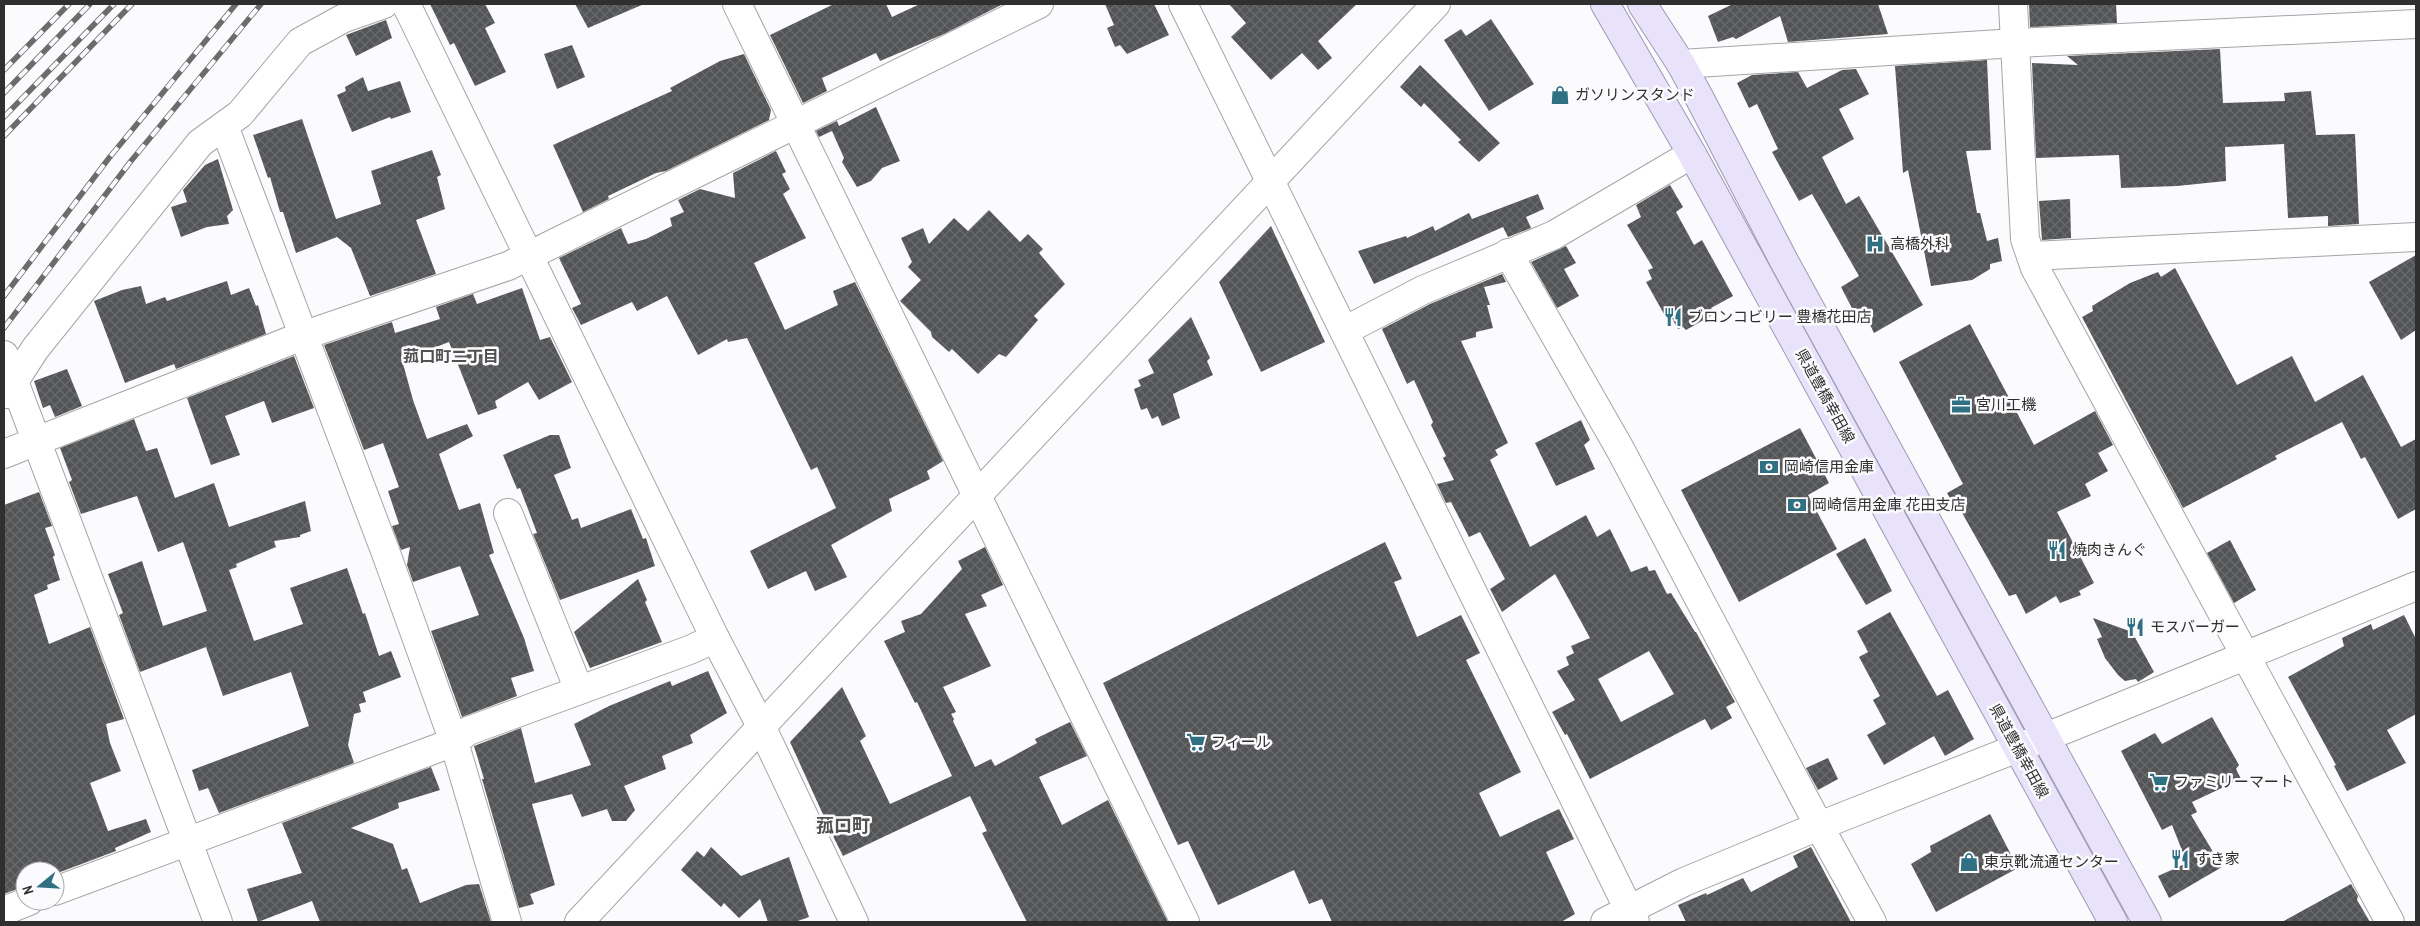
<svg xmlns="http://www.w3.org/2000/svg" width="2420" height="926" viewBox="0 0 2420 926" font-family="'Archivo Narrow','Noto Sans JP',sans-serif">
  <defs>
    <pattern id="building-cross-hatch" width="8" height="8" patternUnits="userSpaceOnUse" patternTransform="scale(1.25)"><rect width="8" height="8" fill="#535455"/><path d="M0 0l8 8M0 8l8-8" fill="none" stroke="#696a6b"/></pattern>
  </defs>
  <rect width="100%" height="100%" fill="#fbfbfd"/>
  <g fill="url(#building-cross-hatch)" fill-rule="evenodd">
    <polygon points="430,4 485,4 495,23 485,28 506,72 475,86 454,43 450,45"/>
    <polygon points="575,4 644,4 588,28"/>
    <polygon points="834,4 886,4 892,17 920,4 1003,4 944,34 880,61 876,53 822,78 827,91 803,103 770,35"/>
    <polygon points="1105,4 1154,4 1169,35 1127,54 1120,45 1115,47 1107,28 1114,25"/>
    <polygon points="1229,4 1357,4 1318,41 1332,58 1318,70 1302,53 1271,80 1231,37 1246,23"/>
    <polygon points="1733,4 1878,4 1888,34 1788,42 1780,16 1736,39 1733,37 1718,42 1708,16"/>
    <polygon points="2029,4 2116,4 2117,23 2030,27"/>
    <polygon points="1491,19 1534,84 1489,111 1444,40 1461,29 1466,36"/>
    <polygon points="386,20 392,38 356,56 346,35"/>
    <polygon points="572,45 585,77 557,89 544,54"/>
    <polygon points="2220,49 2223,103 2285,101 2284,93 2311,91 2316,135 2355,134 2359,224 2328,226 2328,216 2288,218 2284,144 2225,147 2226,181 2177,186 2121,188 2119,155 2036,158 2032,63 2078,65 2067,56"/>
    <polygon points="744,54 771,110 769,120 666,171 656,173 608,196 609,199 583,212 553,145 672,91 670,88 720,61"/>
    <polygon points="1987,60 1991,150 1966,151 1977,213 1980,213 1987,241 1998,238 2002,261 1990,264 1990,269 1972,280 1931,286 1908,170 1903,173 1895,66"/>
    <polygon points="1420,65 1500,143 1479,162 1458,142 1461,140 1424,103 1421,107 1400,87"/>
    <polygon points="1856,69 1869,94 1839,109 1854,139 1822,157 1846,204 1859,196 1923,305 1874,333 1862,308 1854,312 1841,287 1859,276 1812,194 1799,201 1772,152 1778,149 1757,104 1749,108 1737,83 1752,75 1798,72 1807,88 1842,70"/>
    <polygon points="363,77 368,91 400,81 411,112 391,119 390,117 352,132 337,95 346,91 345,87"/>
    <polygon points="876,107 900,161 882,168 871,181 857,187 842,162 844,158 832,131 819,137 816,131 837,121 839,126"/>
    <polygon points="302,119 336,219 381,204 371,171 432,150 441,175 437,177 445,209 416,220 436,274 370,296 351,248 337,237 296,253 283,212 280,212 270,177 268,178 253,135"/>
    <polygon points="776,151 786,172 782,174 790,189 783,194 806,238 754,263 785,330 838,305 833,291 855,282 943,461 927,471 930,479 889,499 892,511 831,545 847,577 815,591 806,571 768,589 750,551 836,508 817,467 811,470 747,338 728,342 727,339 698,355 667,296 637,311 632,302 581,325 572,308 581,304 559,258 621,228 628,244 646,239 672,226 670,218 684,212 678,200 700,189 735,198 733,173"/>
    <polygon points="218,159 233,210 227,216 229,224 207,227 181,237 171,207 187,202 183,190 205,165"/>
    <polygon points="1670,185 1683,207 1676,212 1694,245 1702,240 1733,296 1711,308 1714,314 1686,330 1683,327 1678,329 1668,312 1664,314 1646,282 1652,279 1648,270 1653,268 1627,225 1641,217 1636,205"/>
    <polygon points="1538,194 1544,209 1526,217 1531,228 1508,237 1503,227 1374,284 1358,251 1406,236 1407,238 1433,226 1435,231 1469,213 1472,219"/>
    <polygon points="2070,199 2071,238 2042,240 2039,201"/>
    <polygon points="989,210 1020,242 1028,234 1043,249 1039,253 1065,284 1034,316 1038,320 1006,357 999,354 978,374 952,349 949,352 932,337 931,332 900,301 921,280 908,267 912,262 901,238 923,228 929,244 954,218 968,231"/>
    <polygon points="1271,226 1325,342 1261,372 1219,282"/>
    <polygon points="1566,246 1576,263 1564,269 1579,296 1557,308 1531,262"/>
    <polygon points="2416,255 2416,330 2401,340 2369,282"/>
    <polygon points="2175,268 2237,385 2292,356 2315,402 2363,375 2401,447 2416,439 2416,509 2398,519 2365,457 2361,459 2342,422 2275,456 2277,459 2183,508 2082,317 2093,311 2092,306 2130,283 2158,272 2161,277"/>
    <path d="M1502,274L1506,282L1484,287L1490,305H1487L1493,328L1476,332V337L1461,341L1508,443L1495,450L1498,455L1490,460L1530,547L1586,515L1597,537L1610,529L1631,572L1647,566L1649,571L1655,570L1667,594L1671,593L1695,632H1696L1735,702L1726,707L1732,718L1711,730L1705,719L1590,779L1567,734L1565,735L1552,712L1575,700L1557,671L1569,665L1566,657L1574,653L1571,646L1590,638L1555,574L1502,612L1490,589L1505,579L1480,532L1469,537L1451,502L1446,503L1437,484L1454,480L1443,458L1446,456L1431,425L1433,422L1414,380L1407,384L1382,329L1430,304ZM1649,651L1674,694L1621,722L1598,679Z"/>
    <polygon points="227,281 231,295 249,288 256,306 258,305 266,334 176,369 174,364 125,383 94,301 122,290 141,286 146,304 165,297 167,301"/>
    <polygon points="522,288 540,340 550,337 572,382 539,400 528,382 495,401 497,408 478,415 449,342 402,360 413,400 427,439 467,424 473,436 439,454 459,510 480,503 494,553 489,555 524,638 534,671 511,678 517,696 462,717 431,631 479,615 460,566 413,582 407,565 410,547 401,550 392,526 399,524 388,491 399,487 383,443 364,450 324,345 392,322 395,333 440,319 436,307 473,294 477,304"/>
    <polygon points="1191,317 1210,358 1207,361 1213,375 1173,394 1180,418 1162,426 1158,416 1152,419 1147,408 1141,410 1134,389 1141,386 1138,380 1154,373 1148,360"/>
    <polygon points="1970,324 2034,445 2095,411 2113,445 2098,453 2108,471 2085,484 2091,496 2057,512 2094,583 2079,591 2081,595 2060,603 2056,596 2026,614 2016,594 2009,596 1961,511 1958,512 1947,493 1963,484 1899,362"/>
    <polygon points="294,356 314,408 272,423 264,401 225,416 240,455 211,465 187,398"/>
    <polygon points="67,369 82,406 55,417 50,405 43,408 34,381"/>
    <polygon points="134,419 146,451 157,448 175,498 214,483 229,527 305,501 311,531 300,535 300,537 274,541 276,547 236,564 237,567 229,570 254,641 303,624 290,588 347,568 363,614 365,613 379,656 391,651 401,677 363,692 366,702 359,704 361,712 354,714 348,745 354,763 219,813 208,788 199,791 192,770 309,726 291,672 223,696 206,647 140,672 119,615 123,613 108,574 142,561 163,626 207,611 183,542 158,552 137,496 81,514 69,482 72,480 60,448"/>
    <polygon points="1581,420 1590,440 1584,445 1595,469 1556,486 1535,443"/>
    <polygon points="1800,428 1829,483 1808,495 1837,549 1739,602 1681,490"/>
    <polygon points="550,435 559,435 571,468 554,475 572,520 578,518 581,528 631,509 643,539 646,538 655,566 560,600 533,534 537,533 520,488 517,489 503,455"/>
    <polygon points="39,492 52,526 45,528 55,555 53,557 60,580 47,585 48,589 34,595 49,644 90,627 124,719 106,724 110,743 121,771 90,783 108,831 146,819 151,832 115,848 116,851 55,874 55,871 25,871 25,886 4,894 4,505"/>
    <polygon points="1865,538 1892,591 1866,605 1836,554"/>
    <polygon points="2230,540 2256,590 2234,603 2207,553"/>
    <polygon points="1385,542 1402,579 1394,582 1417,637 1461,615 1480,653 1466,660 1521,772 1479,793 1500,837 1559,809 1574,839 1546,852 1575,914 1561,922 1332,922 1322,899 1309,904 1294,870 1218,905 1188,841 1178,845 1103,683"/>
    <polygon points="985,547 1003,585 981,595 987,606 965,614 991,666 943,687 956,712 951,714 954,719 953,721 975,767 991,759 995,766 1037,743 1035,739 1070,722 1087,756 1039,777 1062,825 1108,800 1168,922 1027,922 982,833 987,831 970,796 843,856 831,832 790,742 842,687 866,736 860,741 890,804 952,776 917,702 915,703 884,641 905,632 901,621 921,614 962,569 958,561"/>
    <polygon points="638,579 647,600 645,602 662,642 590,668 574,632"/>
    <polygon points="1890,612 1937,696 1948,690 1974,739 1945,756 1934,736 1884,765 1867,735 1886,724 1873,700 1880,696 1859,657 1868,652 1857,631"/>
    <polygon points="2404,615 2416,639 2416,714 2387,730 2406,763 2347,791 2334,766 2336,765 2288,677 2344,646 2342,638 2371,624 2373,630"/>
    <polygon points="2093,618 2132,632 2154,672 2138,682 2136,679 2125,681 2118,675 2105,658 2097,639 2102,637"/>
    <polygon points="708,671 727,713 690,735 693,743 662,756 666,769 624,786 635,810 626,821 612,821 607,809 582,817 572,794 532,804 555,885 530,894 534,904 519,908 482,779 484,779 474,746 521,728 535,783 591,765 574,724 609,706 670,681 672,686"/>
    <polygon points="2212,717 2239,765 2236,769 2241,779 2192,802 2197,812 2191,815 2222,867 2169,898 2158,876 2187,863 2172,825 2162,830 2121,751 2155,733 2162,744"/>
    <polygon points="1828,758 1838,779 1818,790 1806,768"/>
    <polygon points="431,767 440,790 398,803 399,808 351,828 393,844 402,870 407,868 420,903 466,885 479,884 491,922 320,922 312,901 258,922 247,889 302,873 282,823"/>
    <polygon points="1990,814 2018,868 1936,912 1911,864 1931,852 1930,846"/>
    <polygon points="711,847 741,876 789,857 809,917 795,922 768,922 760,899 739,918 724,903 721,907 681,870 697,851 704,857"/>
    <polygon points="1811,847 1851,922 1686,922 1678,905 1706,893 1707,895 1743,878 1751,892 1798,867 1793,856"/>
    <polygon points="2351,884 2358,896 2357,900 2370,922 2282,922"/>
  </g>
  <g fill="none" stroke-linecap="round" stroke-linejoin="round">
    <g stroke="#a5a5a7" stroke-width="30">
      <g id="minor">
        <polyline points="406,4 715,638 761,726 854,922"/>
        <polyline points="737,4 1185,922"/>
        <polyline points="1183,4 1635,922"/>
        <polyline points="2013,4 2025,239 2035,268 2390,922"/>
        <polyline points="1681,64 2016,43 2416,24"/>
        <polyline points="224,126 387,556 454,742 507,922"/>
        <polyline points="1508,253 1620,449 1819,826 1872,922"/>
        <polyline points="2031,256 2416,237"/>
        <polyline points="1344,331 1423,290 1554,235 1692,154"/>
        <polyline points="4,355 218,922"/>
        <polyline points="6,394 35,349 200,143 240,114 300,42 344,18 384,4"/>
        <polyline points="4,454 302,336 508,266 1039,4"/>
        <polyline points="508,513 579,690"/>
        <polyline points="55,891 454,742 468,731 692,649 715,638"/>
        <polyline points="4,911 29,901"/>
        <polyline points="579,922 1436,4"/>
        <polyline points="1605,922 1684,882 1819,826 2071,727 2416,586"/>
      </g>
    </g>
    <g stroke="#9e98b3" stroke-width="30">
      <g id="major">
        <polyline points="1605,4 1692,154 2113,922"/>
        <polyline points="1642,4 1681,64 1700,99 1784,261 2147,922"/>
      </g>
    </g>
    <use href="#minor" stroke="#fff" stroke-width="28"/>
    <use href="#major" stroke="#e8e3fb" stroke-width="28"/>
    <g stroke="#6c6c6d" stroke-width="5.5">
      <g id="rail">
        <polyline points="4,70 69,4"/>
        <polyline points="4,93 90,4"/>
        <polyline points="4,117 114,4"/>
        <polyline points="4,136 132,4"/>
        <polyline points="4,296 109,158 236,4"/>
        <polyline points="4,328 131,161 261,4"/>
      </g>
    </g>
    <use href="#rail" stroke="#fbfbfd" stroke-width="4" stroke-dasharray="11" stroke-linecap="butt"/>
  </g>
  <defs>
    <g id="shop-bare" transform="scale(1.5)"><path d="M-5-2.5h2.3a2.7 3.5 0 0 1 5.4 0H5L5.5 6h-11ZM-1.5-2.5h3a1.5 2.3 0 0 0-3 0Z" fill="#2f7083" stroke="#fbfbfd" stroke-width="2.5" paint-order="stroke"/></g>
    <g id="hospital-bare" transform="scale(1.5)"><path d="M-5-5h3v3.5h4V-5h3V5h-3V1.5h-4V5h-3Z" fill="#2f7083" stroke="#fbfbfd" stroke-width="2.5" paint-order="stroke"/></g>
    <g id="restaurant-bare" transform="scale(1.5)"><path d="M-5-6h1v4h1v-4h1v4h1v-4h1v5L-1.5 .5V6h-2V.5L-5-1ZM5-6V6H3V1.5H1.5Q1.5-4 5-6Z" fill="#2f7083" stroke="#fbfbfd" stroke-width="2.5" paint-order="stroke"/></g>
    <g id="office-bare" transform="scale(1.5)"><path d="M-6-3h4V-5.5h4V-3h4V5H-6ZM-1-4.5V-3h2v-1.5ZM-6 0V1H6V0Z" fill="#2f7083" stroke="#fbfbfd" stroke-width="2.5" paint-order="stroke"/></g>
    <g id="bank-bare" transform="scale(1.5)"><path d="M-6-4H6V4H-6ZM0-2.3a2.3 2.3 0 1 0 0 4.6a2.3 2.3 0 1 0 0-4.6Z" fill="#2f7083" stroke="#fbfbfd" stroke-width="2.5" paint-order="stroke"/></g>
    <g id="supermarket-bare" transform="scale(1.5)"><path d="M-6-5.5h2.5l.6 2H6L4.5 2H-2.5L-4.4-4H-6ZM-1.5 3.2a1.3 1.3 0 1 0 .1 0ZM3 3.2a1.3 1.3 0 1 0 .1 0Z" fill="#2f7083" stroke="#fbfbfd" stroke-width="2.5" paint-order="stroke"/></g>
  </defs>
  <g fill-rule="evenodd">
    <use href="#shop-bare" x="1560" y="95"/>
    <use href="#hospital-bare" x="1875" y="244"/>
    <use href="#restaurant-bare" x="1673" y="317"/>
    <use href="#office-bare" x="1961" y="405"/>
    <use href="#bank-bare" x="1769" y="467"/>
    <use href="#bank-bare" x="1797" y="505"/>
    <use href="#restaurant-bare" x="2057" y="550"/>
    <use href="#restaurant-bare" x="2135" y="627"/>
    <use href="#supermarket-bare" x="1196" y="742"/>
    <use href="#supermarket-bare" x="2159" y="782"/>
    <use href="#restaurant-bare" x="2180" y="859"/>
    <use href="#shop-bare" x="1969" y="862"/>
  </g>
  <g text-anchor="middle" stroke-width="5" stroke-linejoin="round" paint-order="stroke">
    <g font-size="15" fill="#2f2f30" stroke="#fbfbfd" text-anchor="start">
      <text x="1575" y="100">ガソリンスタンド</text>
      <text x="1890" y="249">高橋外科</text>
      <text x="1688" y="322">ブロンコビリー 豊橋花田店</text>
      <text x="1976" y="410">宮川工機</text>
      <text x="1784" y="472">岡崎信用金庫</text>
      <text x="1812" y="510">岡崎信用金庫 花田支店</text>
      <text x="2072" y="555">焼肉きんぐ</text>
      <text x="2150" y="632">モスバーガー</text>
      <text x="1211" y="747">フィール</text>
      <text x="2174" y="787">ファミリーマート</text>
      <text x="2195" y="864">すき家</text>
      <text x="1984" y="867">東京靴流通センター</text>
    </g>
    <g font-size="15" fill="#2f2f30" stroke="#fbfbfd">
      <text transform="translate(1825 396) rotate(61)" y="5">県道豊橋幸田線</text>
      <text transform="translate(2019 751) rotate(61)" y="5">県道豊橋幸田線</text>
    </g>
    <g font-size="16" font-weight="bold" fill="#515152" stroke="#fbfbfd">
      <text x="451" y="362">菰口町二丁目</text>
    </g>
    <g font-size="18" font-weight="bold" fill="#515152" stroke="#fbfbfd">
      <text x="843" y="832">菰口町</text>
    </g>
  </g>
  <rect width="2420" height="926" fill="none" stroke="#2f2f30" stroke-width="10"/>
  <g transform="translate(40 886) rotate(252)"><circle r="24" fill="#fbfbfd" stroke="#a9a9ab"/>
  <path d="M0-4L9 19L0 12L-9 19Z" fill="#2f7083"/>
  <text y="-8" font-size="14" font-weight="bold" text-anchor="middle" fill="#2f2f30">N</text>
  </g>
</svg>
